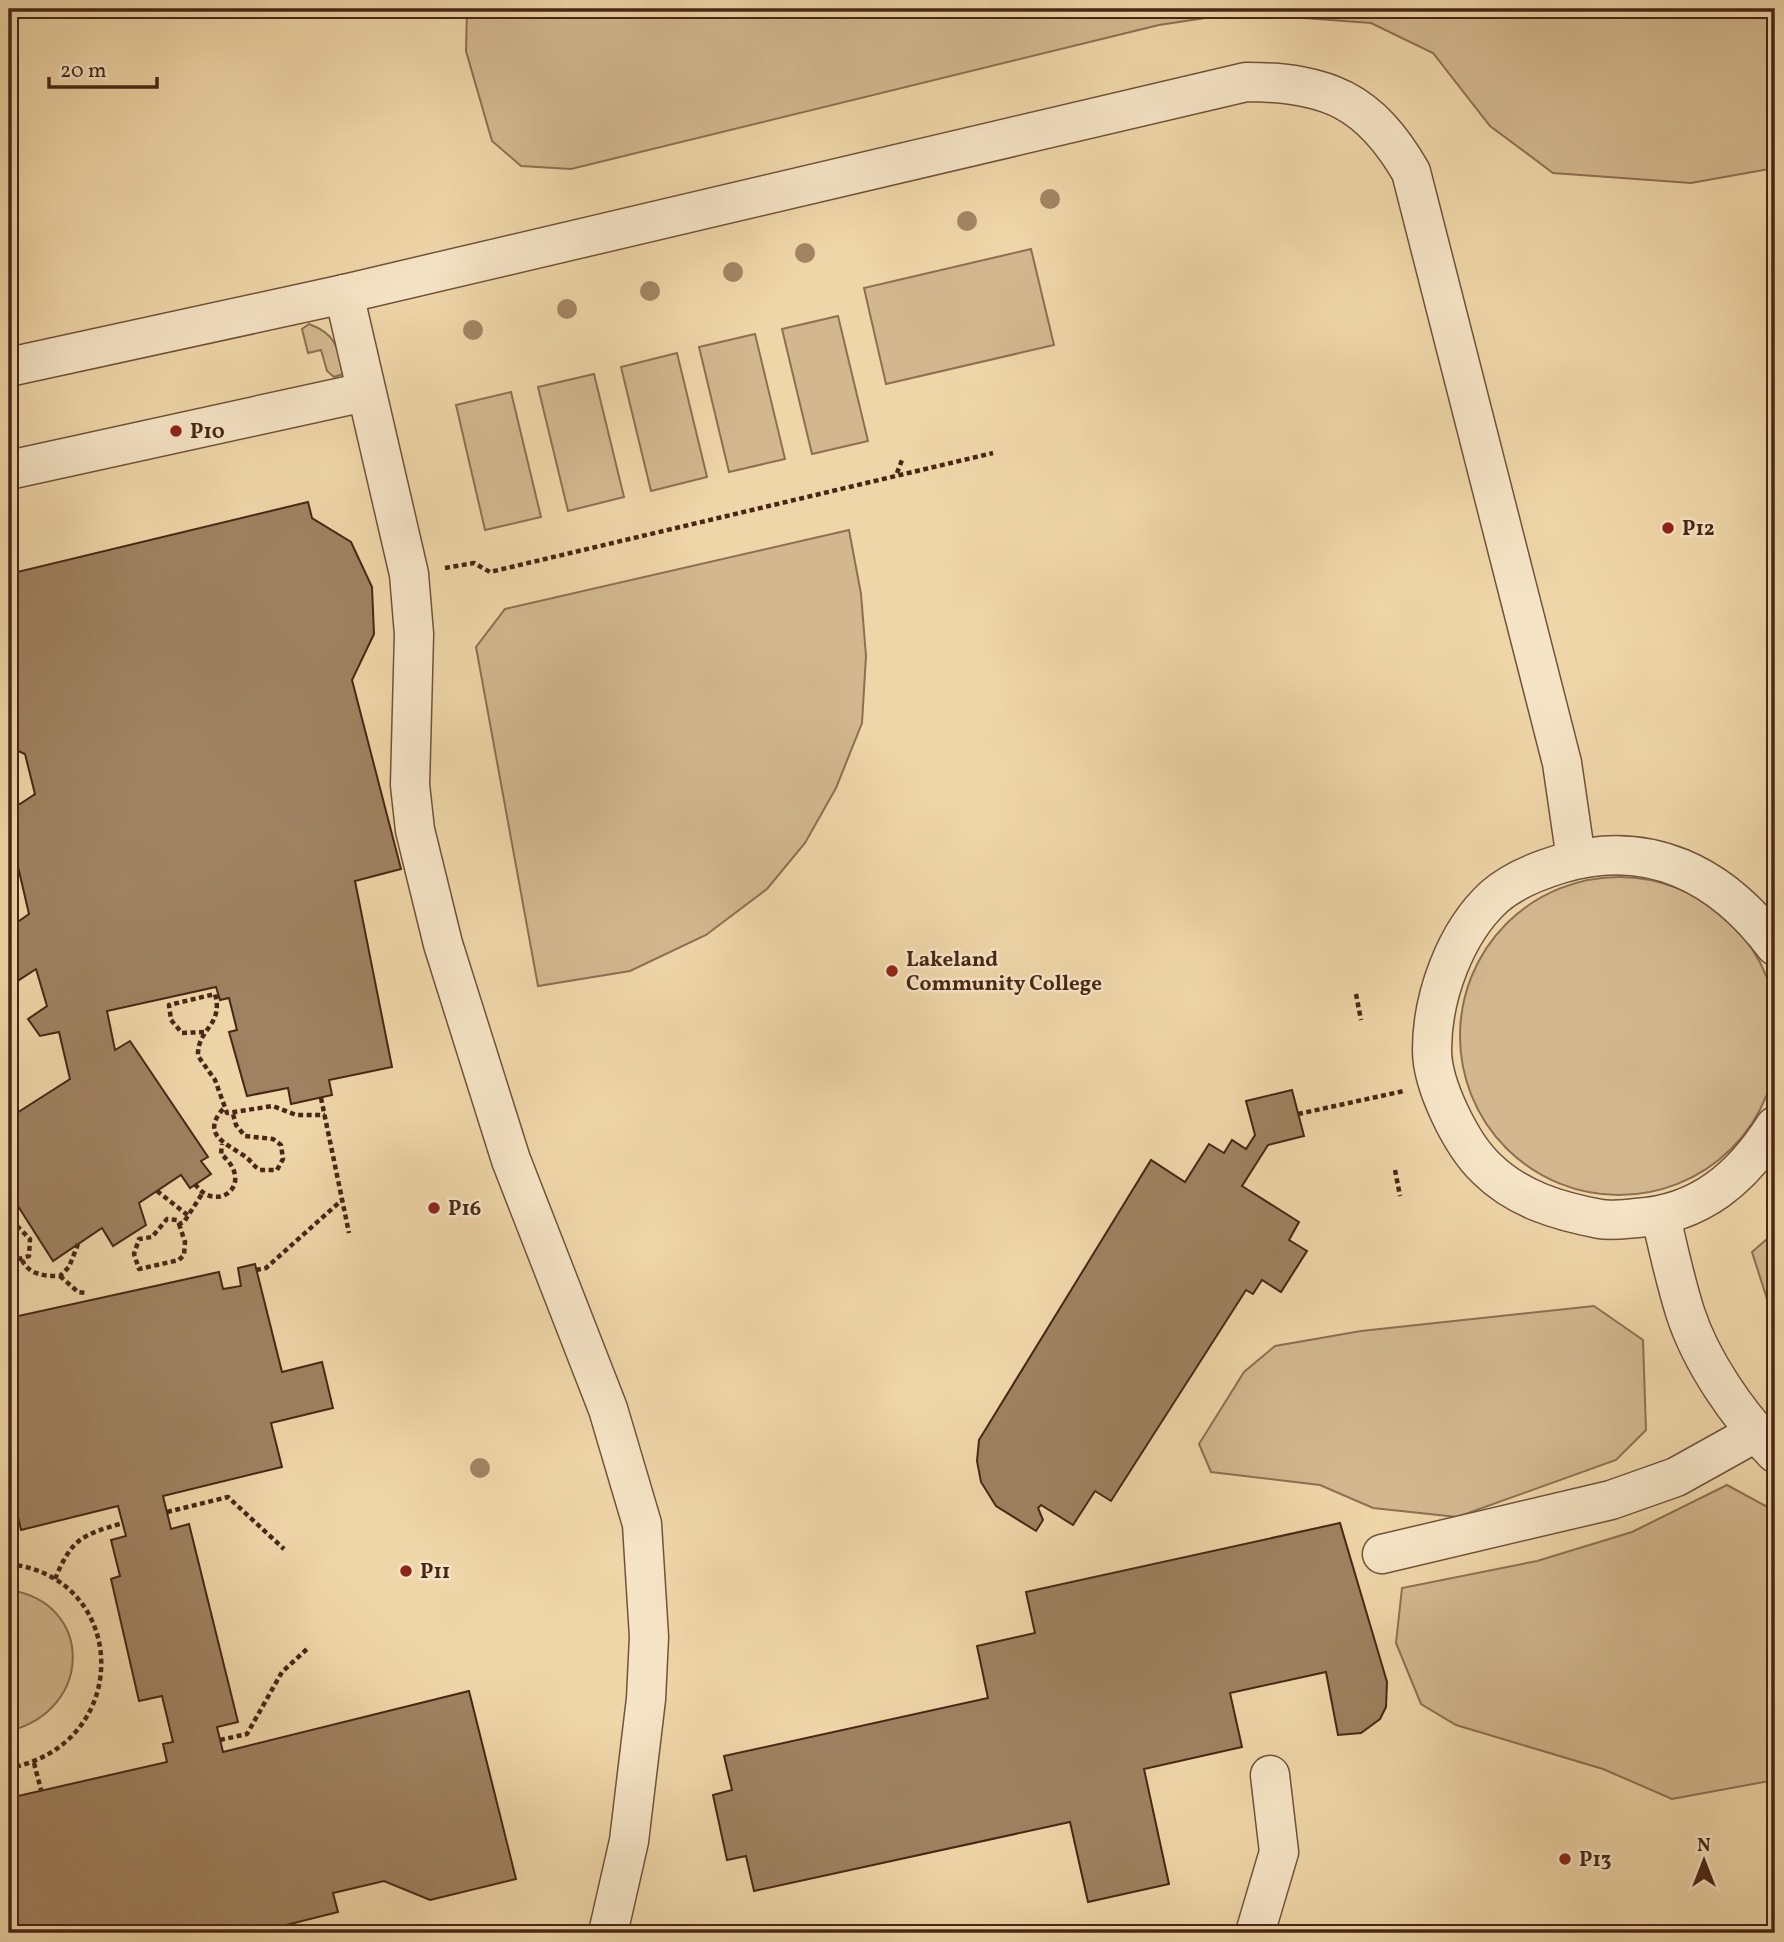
<svg xmlns="http://www.w3.org/2000/svg" width="1784" height="1942" viewBox="0 0 1784 1942" font-family="Vollkorn,serif">
  <rect width="100%" height="100%" fill="#efd6a8"/>
  <filter id="stains"><feTurbulence type="fractalNoise" baseFrequency=".00286" numOctaves="4"/><feColorMatrix values="0 0 0 0 .2 0 0 0 0 .09 0 0 0 0 .02 0 0 0 .5 -.17"/></filter>
  <radialGradient id="worn" r=".72"><stop offset=".6" stop-color="#630" stop-opacity="0"/><stop offset="1" stop-color="#630" stop-opacity=".3"/></radialGradient>
  <g fill="#d3b88f" stroke="#8e6f52" stroke-width="2">
    <polygon points="467,9 1775,9 1775,168 1691,183 1553,173 1490,126 1433,53 1371,23 1238,13 1159,25 571,169 521,166 492,141 466,51"/>
    <polygon points="1031,249 1054,345 886,384 864,288"/>
    <polygon points="838,316 868,441 812,454 782,329"/>
    <path d="M309,324C336,334 338,347 343,374L334,377L327,371L321,350L308,353L302,329Z"/>
    <polygon points="755,334 785,459 729,472 699,347"/>
    <polygon points="677,353 707,477 651,491 621,367"/>
    <polygon points="594,374 624,497 568,511 538,387"/>
    <polygon points="511,392 541,517 485,530 456,405"/>
    <polygon points="849,530 861,594 866,656 862,723 836,788 805,843 767,889 706,935 630,971 538,986 476,647 505,609"/>
    <circle cx="1619" cy="1036" r="159"/>
    <polygon points="1775,1232 1775,1324 1752,1252"/>
    <polygon points="1594,1306 1643,1340 1646,1430 1616,1460 1457,1517 1373,1508 1320,1485 1211,1472 1199,1444 1244,1372 1275,1346 1361,1331"/>
    <polygon points="1727,1485 1775,1511 1775,1780 1672,1799 1603,1769 1456,1725 1421,1704 1396,1643 1402,1588 1537,1561 1632,1532"/>
    <path d="M9,1590C94,1602 94,1710 9,1731Z"/>
  </g>
  <g fill="#9f8261" stroke="#482615" stroke-width="2">
    <polygon points="308,502 312,518 351,542 372,587 374,634 352,680 401,869 355,881 392,1067 329,1080 332,1095 291,1104 288,1088 247,1096 229,1032 237,1030 229,998 220,1000 216,987 107,1011 115,1050 130,1041 208,1157 201,1161 211,1174 190,1188 181,1175 139,1203 146,1225 113,1246 102,1228 53,1261 9,1192 9,1118 70,1079 59,1032 40,1036 28,1019 47,1006 36,969 19,980 9,965 9,928 29,914 16,858 9,858 9,801 20,804 35,794 25,754 9,747 9,574"/>
    <polygon points="1292,1090 1304,1136 1268,1145 1242,1186 1299,1222 1289,1240 1307,1251 1281,1292 1262,1280 1253,1294 1246,1290 1111,1501 1095,1491 1073,1525 1041,1505 1038,1508 1043,1520 1036,1531 996,1506 981,1482 977,1461 979,1440 1151,1160 1185,1182 1209,1144 1224,1153 1232,1140 1246,1149 1255,1135 1246,1101"/>
    <polygon points="255,1264 282,1372 322,1362 333,1408 271,1423 282,1467 163,1496 171,1529 189,1524 238,1722 217,1727 223,1752 469,1691 516,1879 430,1900 384,1881 333,1893 338,1912 278,1927 279,1933 9,1933 9,1798 167,1762 163,1744 173,1742 162,1696 139,1701 111,1579 120,1576 111,1540 126,1536 118,1506 21,1530 13,1494 9,1495 9,1318 219,1272 223,1289 241,1286 238,1268"/>
    <polygon points="1340,1523 1387,1682 1386,1707 1380,1719 1361,1733 1338,1735 1326,1672 1230,1693 1242,1747 1144,1769 1169,1884 1088,1902 1070,1822 754,1891 746,1856 727,1860 713,1795 732,1790 724,1756 988,1698 977,1646 1035,1633 1026,1592"/>
  </g>
  <g fill="none" stroke-linecap="round" stroke-linejoin="round">
    <g stroke="#72523a" stroke-width="41">
      <g id="minor">
        <polyline points="344,294 409,574 414,634 410,785 415,830 443,944 511,1160 608,1409 642,1524 649,1637 646,1699 629,1841 608,1933"/>
        <path d="M9,367L344,294L1246,82C1328,82 1370,101 1411,172L1562,763L1576,859"/>
        <polyline points="9,470 365,392"/>
        <path d="M1775,946C1722,875 1649,837 1560,864C1537,871 1512,881 1494,897C1455,933 1432,997 1432,1050C1432,1085 1461,1144 1486,1168C1517,1199 1558,1211 1600,1219C1611,1221 1625,1219 1637,1218C1700,1214 1742,1178 1775,1126"/>
        <path d="M1661,1217C1668,1248 1675,1280 1685,1312C1701,1362 1738,1415 1775,1453"/>
        <polyline points="1382,1554 1611,1500 1676,1477 1755,1433"/>
        <polyline points="1255,1933 1279,1852 1270,1775"/>
      </g>
    </g>
    <g stroke="#482615" stroke-width="4.5" stroke-dasharray="5 3.5" stroke-linecap="butt">
      <polyline points="897,473 902,460"/>
      <polyline points="445,568 474,563 490,572 993,453"/>
      <polyline points="1356,994 1361,1020"/>
      <path d="M204,1032L182,1033L171,1020L169,1005L215,994C224,1026 197,1028 198,1056L215,1080L227,1113L273,1106L296,1115H325"/>
      <polyline points="321,1098 349,1233"/>
      <path d="M223,1109C201,1134 225,1143 243,1155C250,1159 253,1166 260,1170H277L283,1159L281,1145L273,1139L245,1136L236,1125L233,1114"/>
      <polyline points="1298,1114 1404,1091"/>
      <polyline points="1395,1170 1400,1196"/>
      <path d="M195,1184C216,1215 257,1184 221,1154L222,1144"/>
      <polyline points="157,1191 190,1217"/>
      <polyline points="9,1223 16,1225 30,1239 29,1256 15,1260 9,1254"/>
      <polyline points="179,1224 185,1242 184,1255 179,1260 139,1269 134,1254 139,1239 152,1237 167,1219 177,1220 179,1224 184,1222 202,1194"/>
      <path d="M22,1260C29,1275 45,1276 60,1276L69,1267L78,1244"/>
      <polyline points="256,1270 266,1268 343,1199"/>
      <polyline points="60,1276 78,1292 87,1293"/>
      <polyline points="167,1512 228,1497 284,1549"/>
      <path d="M9,1564C130,1577 134,1745 9,1768"/>
      <path d="M55,1579C72,1538 82,1535 123,1523"/>
      <polyline points="220,1740 247,1734 282,1672 307,1649"/>
      <polyline points="34,1763 41,1790"/>
    </g>
    <use href="#minor" stroke="#f5e4c6" stroke-width="38"/>
  </g>
  <g fill="#a38564">
    <circle cx="1050" cy="199" r="10"/>
    <circle cx="967" cy="221" r="10"/>
    <circle cx="805" cy="253" r="10"/>
    <circle cx="733" cy="272" r="10"/>
    <circle cx="650" cy="291" r="10"/>
    <circle cx="567" cy="309" r="10"/>
    <circle cx="473" cy="330" r="10"/>
    <circle cx="480" cy="1468" r="10"/>
  </g>
  <g fill="#8f2418" stroke="#f5e4c6" stroke-width="2.5">
    <circle cx="176" cy="431" r="7"/>
    <circle cx="1668" cy="528" r="7"/>
    <circle cx="892" cy="971" r="7"/>
    <circle cx="434" cy="1208" r="7"/>
    <circle cx="406" cy="1571" r="7"/>
    <circle cx="1565" cy="1859" r="7"/>
  </g>
  <g text-anchor="middle" stroke-width="5" stroke-linejoin="round" paint-order="stroke">
    <g font-size="21" font-weight="bold" fill="#482615" stroke="#f5e4c6" text-anchor="start">
      <text x="190" y="438">P10</text>
      <text x="1682" y="535">P12</text>
      <text x="906" y="966">Lakeland<tspan x="906" dy="24">Community College</tspan></text>
      <text x="448" y="1215">P16</text>
      <text x="420" y="1578">P11</text>
      <text x="1579" y="1866">P13</text>
    </g>
  </g>
  <rect width="1784" height="1942" fill="none" stroke="#efd6a8" stroke-width="35"/>
  <rect x="10" y="10" width="1763" height="1921" fill="none" stroke="#482615" stroke-width="3.5"/>
  <rect x="18" y="18" width="1749" height="1907" fill="none" stroke="#482615" stroke-width="2"/>
  <g transform="translate(1704 1861)" stroke="#f5e4c6" stroke-width="5" paint-order="stroke">
  <path d="M0-5L12 26L0 18L-12 26Z" fill="#482615"/>
  <text y="-10" font-size="19" font-weight="bold" text-anchor="middle" fill="#482615">N</text>
  </g>
  <path d="M49 77v10h108v-10" fill="none" stroke="#482615" stroke-width="3.5"/>
  <text x="60" y="77" font-size="21" fill="#482615" stroke="#f5e4c6" stroke-width="5" paint-order="stroke">20 m</text>
  <rect width="100%" height="100%" filter="url(#stains)"/>
  <rect width="100%" height="100%" fill="url(#worn)"/>
</svg>
